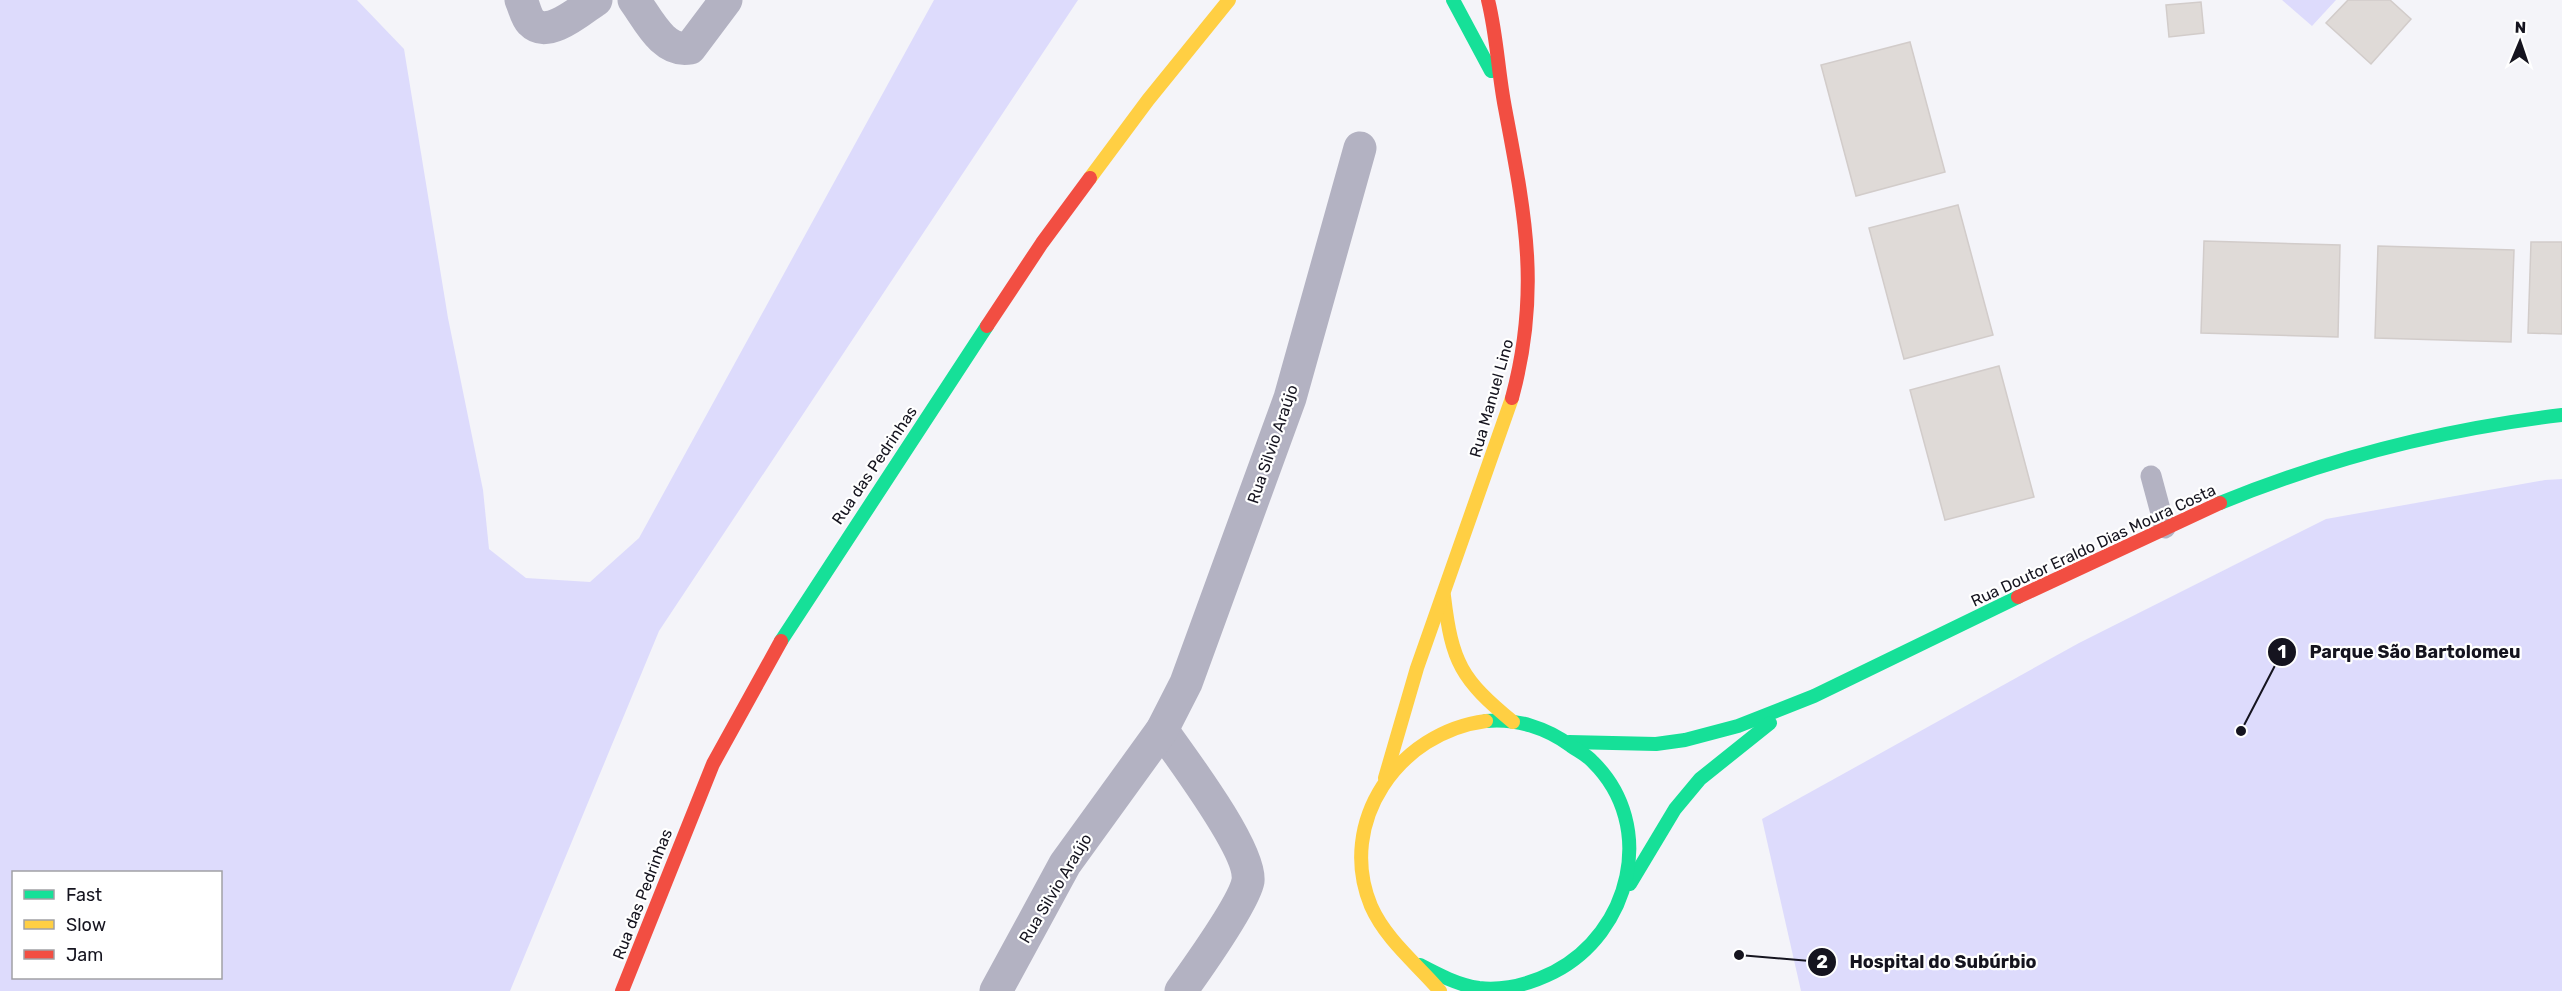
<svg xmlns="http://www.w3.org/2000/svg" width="2562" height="991" viewBox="0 0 2562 991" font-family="Rubik,sans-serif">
  <rect width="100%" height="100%" fill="#f4f4f9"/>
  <g fill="#dddbfc" fill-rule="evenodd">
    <path d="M0,0H357L404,49L448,318L483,490L489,549L526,578L590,582L639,538L934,0H1078L659,631L510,991H0ZM14,872H220V978H14Z"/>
    <polygon points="2282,0 2336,0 2312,26"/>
    <polygon points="2562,479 2562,991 1801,991 1762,819 2079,643 2326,519 2545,480"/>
  </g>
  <g fill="#dfdad7" stroke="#d2ccca" stroke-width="1.5">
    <polygon points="2348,0 2390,0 2411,19 2371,64 2326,23"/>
    <polygon points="2201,2 2204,33 2169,37 2166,5"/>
    <polygon points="1910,42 1945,172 1856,196 1821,65"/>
    <polygon points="1958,205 1993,335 1904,359 1869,228"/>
    <polygon points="2204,241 2340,245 2338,337 2201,333"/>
    <polygon points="2531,242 2562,242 2562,334 2528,333"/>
    <polygon points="2378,246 2514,250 2511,342 2375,338"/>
    <polygon points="1999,366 2034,497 1945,520 1910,390"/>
  </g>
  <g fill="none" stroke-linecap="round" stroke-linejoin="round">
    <polyline stroke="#b3b2c2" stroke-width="21" points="2151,476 2165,528"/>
    <g stroke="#b3b2c2" stroke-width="33">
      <path d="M521,0C524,6 526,17 531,22C548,40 582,9 596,0"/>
      <path d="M634,0C648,19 663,53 690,48L726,0"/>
      <path d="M1162,730C1181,757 1252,851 1248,881C1244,903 1196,970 1181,991"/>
      <polyline points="996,991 1065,864 1162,730 1186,683 1290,398 1360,148"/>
    </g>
    <g stroke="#16e098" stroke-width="14">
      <polyline points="1453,0 1491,71"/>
      <path d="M2220,503C2330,458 2444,429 2562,415"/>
      <polyline points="781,641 987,326"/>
      <polyline points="1569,742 1656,744 1685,740 1738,726 1814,696 2018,597"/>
      <polyline points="1630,884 1675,809 1700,779 1770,723"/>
      <path d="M1420,965C1439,975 1458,985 1479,988C1506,991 1530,984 1554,972C1630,933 1658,826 1593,762C1587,755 1578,751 1571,746C1547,728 1516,718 1486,721"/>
    </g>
    <g stroke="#ffcf43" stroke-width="14">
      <polyline points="1090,178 1148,100 1229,0"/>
      <path d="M1444,596C1452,663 1461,679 1513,722"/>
      <polyline points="1385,778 1417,668 1512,398"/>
      <path d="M1440,991C1417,964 1386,940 1371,906C1336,822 1399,732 1486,721"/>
    </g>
    <g stroke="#f24e42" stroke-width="14">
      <path d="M1488,0C1497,36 1498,72 1505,108C1525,214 1541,291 1512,398"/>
      <polyline points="987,326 1042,243 1090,178"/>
      <polyline points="2018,597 2220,503"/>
      <polyline points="622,991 713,764 781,641"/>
    </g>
  </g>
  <g text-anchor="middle" stroke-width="4.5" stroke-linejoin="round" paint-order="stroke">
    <g font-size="16" fill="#15141f" stroke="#fff">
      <text transform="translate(1491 398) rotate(-74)" y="6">Rua Manuel Lino</text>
      <text transform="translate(1272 444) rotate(-71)" y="6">Rua Silvio Araújo</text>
      <text transform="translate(874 465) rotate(-56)" y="6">Rua das Pedrinhas</text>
      <text transform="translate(2093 545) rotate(-25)" y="6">Rua Doutor Eraldo Dias Moura Costa</text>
      <text transform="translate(1055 888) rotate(-59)" y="6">Rua Silvio Araújo</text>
      <text transform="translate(642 894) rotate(-69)" y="6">Rua das Pedrinhas</text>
    </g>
  </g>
  <path fill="none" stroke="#15141f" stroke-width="2" d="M2241 731L2282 652M1739 955L1822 962"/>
  <g fill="#15141f" stroke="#fff" stroke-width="2">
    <circle cx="2241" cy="731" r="6"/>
    <circle cx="1739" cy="955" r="6"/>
    <circle cx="2282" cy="652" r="15"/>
    <circle cx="1822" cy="962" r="15"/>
  </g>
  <g font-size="18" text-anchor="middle" font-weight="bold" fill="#fff">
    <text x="2282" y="658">1</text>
    <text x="1822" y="968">2</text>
  </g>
  <g font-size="18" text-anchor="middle" font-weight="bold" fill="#15141f" stroke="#fff" stroke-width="4.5" stroke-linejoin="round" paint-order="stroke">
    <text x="2415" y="658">Parque São Bartolomeu</text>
    <text x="1943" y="968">Hospital do Subúrbio</text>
  </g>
  <rect x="12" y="871" width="210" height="108" fill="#ffffff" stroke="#a1a1a5" stroke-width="1.5"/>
  <rect x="24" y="890" width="30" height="9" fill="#16e098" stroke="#a1a1a5" stroke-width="1.5"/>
  <text x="66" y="901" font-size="18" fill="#15141f">Fast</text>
  <rect x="24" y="920" width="30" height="9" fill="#ffcf43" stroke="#a1a1a5" stroke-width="1.5"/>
  <text x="66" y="931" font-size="18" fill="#15141f">Slow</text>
  <rect x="24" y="950" width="30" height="9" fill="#f24e42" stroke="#a1a1a5" stroke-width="1.5"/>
  <text x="66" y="961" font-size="18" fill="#15141f">Jam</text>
  <g transform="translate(2520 42) rotate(2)" stroke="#ffffff" stroke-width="4.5" paint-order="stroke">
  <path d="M0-4.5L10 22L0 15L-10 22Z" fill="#15141f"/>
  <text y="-9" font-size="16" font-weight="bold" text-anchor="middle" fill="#15141f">N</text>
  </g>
</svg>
